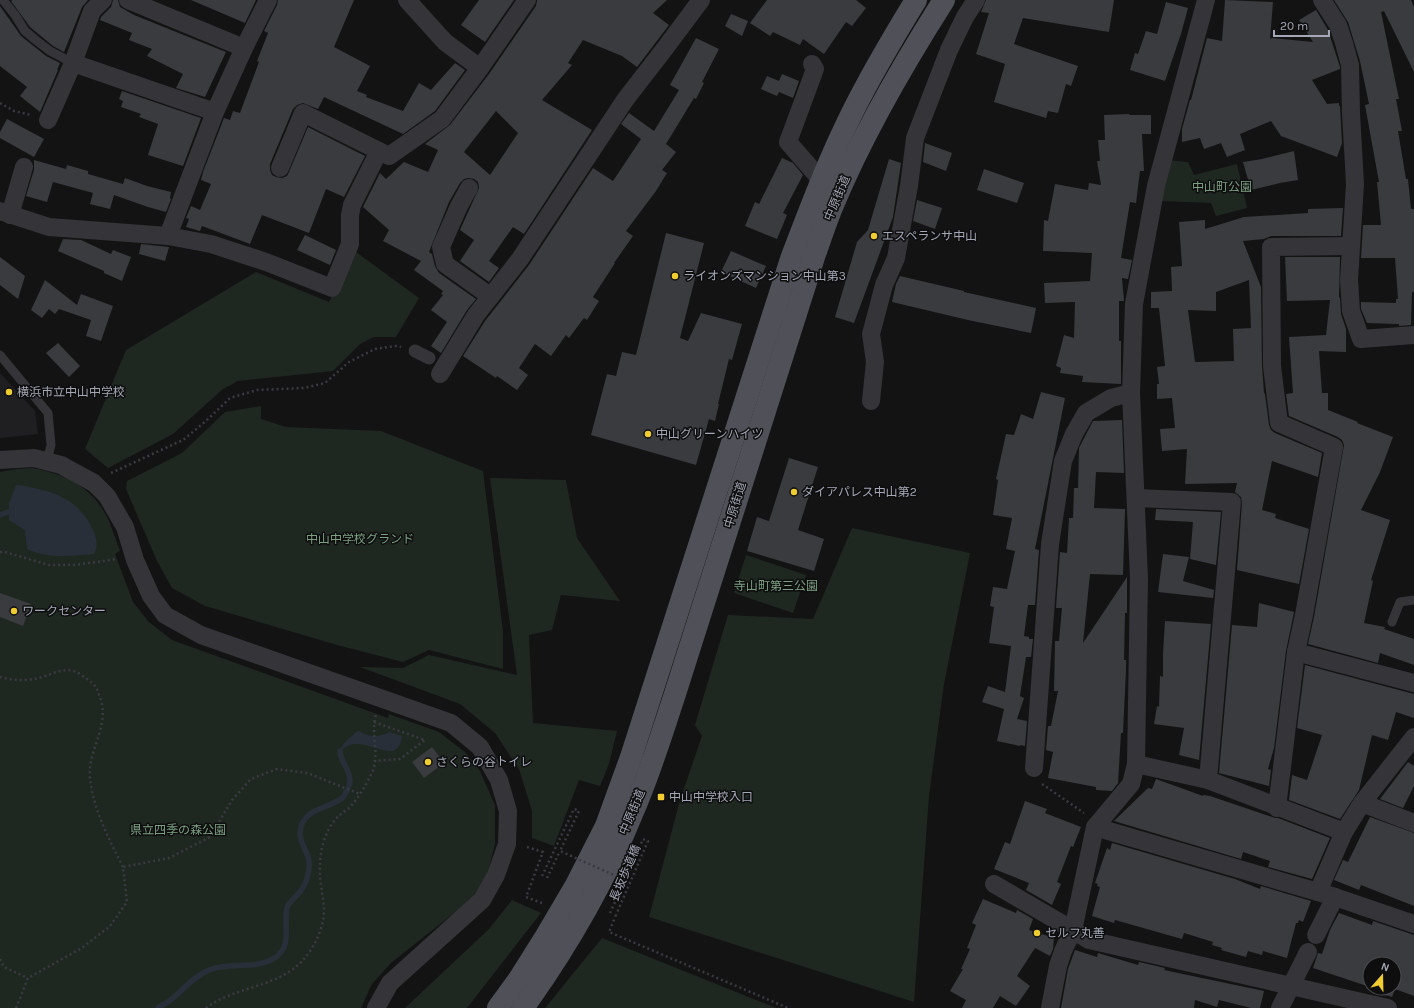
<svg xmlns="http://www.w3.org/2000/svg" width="1414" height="1008" viewBox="0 0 1414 1008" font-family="Karla,'Noto Sans JP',sans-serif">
  <rect width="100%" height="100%" fill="#131314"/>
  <polygon fill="#1f1f21" points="0,373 35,411 38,434 0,438"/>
  <g fill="#1f2721">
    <polygon points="1167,160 1188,162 1194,175 1237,164 1247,208 1216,216 1211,203 1161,201"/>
    <polygon points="356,252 419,298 396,337 374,337 360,344 333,371 238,381 223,389 173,434 108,468 85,449 126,350 256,272 329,302"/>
    <polygon points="261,406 261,419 286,427 381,431 483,471 503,631 503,669 429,650 403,662 337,645 205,606 172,588 157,561 126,489 127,481 182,453 225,412"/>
    <path d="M32,468C65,474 93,487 108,519C113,530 116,541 120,551L115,554L133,602L149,622L172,640L388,718L389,714L439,732L466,753L480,771L495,805V844L488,872L472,899L392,962L372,984L361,1008H0V472L17,469Z"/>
    <polygon points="490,478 566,480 577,538 620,601 561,595 552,630 529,635 533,723 617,731 609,764 600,786 579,780 554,846 532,838 532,811 519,769 495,733 460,704 360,667 403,668 429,655 517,675"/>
    <polygon points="852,528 970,553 944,684 929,796 914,1002 649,917 680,800 702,736 695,725 728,615 813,619"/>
    <polygon points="746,555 806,575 793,613 734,593"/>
    <polygon points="512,900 541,913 467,1008 405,1008 489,929"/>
    <polygon points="602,938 776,1008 545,1008"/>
  </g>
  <g fill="#292f38">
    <path d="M16,485H19C51,491 76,496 92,528C96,536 99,545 94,554C72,556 47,559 27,549L25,530L9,520V504Z"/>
    <path d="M360,731C366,737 382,738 389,732L402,736C401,743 400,748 393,751C373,752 359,735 340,751C342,743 350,738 356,732Z"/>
  </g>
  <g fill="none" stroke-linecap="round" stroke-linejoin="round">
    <g stroke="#292f38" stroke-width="5.5">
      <polyline points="0,515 8,512"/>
      <path d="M158,1008C161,1005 165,1004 168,1002C182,992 192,977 209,970C230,962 258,970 276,957C293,944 283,925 287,908C289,902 294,899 298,894C305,887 310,873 309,863C309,852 299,844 300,832C303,807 327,810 342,798C344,797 345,793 347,791C348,788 350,785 350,782C351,770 340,762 340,751"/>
    </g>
  </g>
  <g fill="#3a3b3f" fill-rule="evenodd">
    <polygon points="12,0 88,0 82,7 64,52 53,46 30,27 11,1"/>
    <polygon points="113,0 118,0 120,7 134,15 226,52 205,97 176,88 183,74 147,56 152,49 129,40 132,33 100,20 101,17 111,7"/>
    <polygon points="191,0 256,0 245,23"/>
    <polygon points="278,0 354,0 334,47 370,66 357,91 367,95 366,97 403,111 419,83 431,90 455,63 465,70 435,111 403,134 324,97 318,109 303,103 297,105 293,109 270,164 270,170 272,175 276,177 282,178 287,176 289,172 308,127 365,156 344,197 326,189 309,233 262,215 250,244 202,226 200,231 186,227 189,219 186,218 191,206 200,210 211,184 201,180 203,172 224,118 230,120 233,111 240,113 259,62 257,61 268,33 264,31 277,5"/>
    <polygon points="479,0 514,0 485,42 461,25"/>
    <path d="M537,0H667L653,13L669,25L637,67L622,56L583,40L568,63L572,65L542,100L592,130L524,234L513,227L489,261L499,268L489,282L460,261L474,240L460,230L479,188L478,182L474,179L468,178L464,179L460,183L449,202L429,252L432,254L435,266L439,273L476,299L467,310L441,353L431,346L447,322L431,310L443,295L441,294L443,291L414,270L421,261L383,241L389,230L363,207L380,173L386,179L404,162L428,172L438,150L425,144L450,125L489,74L536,6ZM496,111L518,133L490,175L464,152Z"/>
    <polygon points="767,0 856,0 866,8 852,26 846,22 824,54 803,39 800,45 773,32 770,36 750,23"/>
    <polygon points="986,0 1114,0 1109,32 1023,18 1014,44 1078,66 1071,86 1066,84 1058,113 1048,111 1046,118 994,102 1005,64 976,54 989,13 981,12"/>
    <polygon points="1225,0 1273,2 1270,39 1272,38 1313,42 1299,20 1316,10 1328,30 1340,67 1340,69 1312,80 1327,104 1339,103 1339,106 1340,106 1342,143 1337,157 1281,136 1271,121 1240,134 1245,150 1227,157 1221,143 1204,149 1200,138 1182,142 1182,129 1190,100 1191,100 1207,38 1222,41"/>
    <polygon points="1334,0 1411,0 1414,7 1414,72 1384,11 1381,12 1399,99 1396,99 1402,131 1398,131 1406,179 1408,179 1411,209 1414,209 1414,292 1412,292 1411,325 1399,326 1399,324 1396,324 1367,323 1361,309 1361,302 1396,303 1396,299 1398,299 1395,258 1361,258 1363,225 1381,225 1377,182 1379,182 1365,105 1369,104 1360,61 1348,22"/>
    <polygon points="1166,2 1188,8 1181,34 1165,81 1130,70 1135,53 1138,54 1146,31 1157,34"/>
    <polygon points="0,6 21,36 46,56 60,63 57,70 58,70 40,112 20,96 27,87 0,66"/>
    <polygon points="731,14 748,21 742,36 725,26"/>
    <polygon points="696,38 719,49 702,82 704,83 696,99 694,98 666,144 676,152 662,170 667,173 656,191 626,231 633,236 614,263 615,263 593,297 599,301 587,320 584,318 569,338 566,335 551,356 535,344 519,368 528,375 517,390 497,376 496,378 463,356 485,321 529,265 593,168 613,181 641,139 621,124 629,113 654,131 679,90 670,85"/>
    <polygon points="782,74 799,81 793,98 779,92 777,96 761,89 767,76 779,81"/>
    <polygon points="122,91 201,118 183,166 148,155 158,124 139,117 141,114 121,107 123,101 119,99"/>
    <polygon points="1129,114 1129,115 1151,115 1151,134 1142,134 1144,171 1140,171 1136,203 1130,202 1121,258 1132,260 1128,279 1122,278 1124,301 1119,301 1119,341 1121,341 1121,384 1082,382 1083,376 1060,373 1061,368 1056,366 1064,335 1074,338 1075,302 1045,303 1044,283 1090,281 1092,253 1043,251 1044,220 1048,221 1055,184 1088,190 1089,183 1101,185 1097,161 1100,161 1098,140 1105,140 1104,115"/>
    <polygon points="7,119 44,139 34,157 0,138 0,132"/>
    <polygon points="925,143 952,153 946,171 923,162"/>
    <polygon points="1294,151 1298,180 1280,183 1251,190 1243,162 1262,159"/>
    <polygon points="782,158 793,163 803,175 783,213 787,215 777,239 745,226 755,202 759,204"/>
    <polygon points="889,159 901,163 893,217 854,323 835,317 857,242 868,230"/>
    <polygon points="34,160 66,169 67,165 88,171 88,174 123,184 125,178 147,186 171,192 170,198 171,199 166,212 148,207 114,195 110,209 90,204 93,193 53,182 47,202 26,196 34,170"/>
    <polygon points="984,169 1024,183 1017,203 977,190"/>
    <polygon points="917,200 942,208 935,229 913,221"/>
    <path d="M1343,208L1341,236H1271L1264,239L1243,241L1261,287L1262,366L1264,393L1265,394L1269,425L1271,430L1275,433L1322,453L1318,477L1272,461L1262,510L1276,514L1275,518L1309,529L1299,584L1237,570L1242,503L1241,497L1235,492L1237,483L1185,484L1187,449L1162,451L1160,429L1175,428L1172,398L1157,399V384H1159L1157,367L1165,366L1159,308H1151V292L1172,291L1171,267L1182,266L1179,222L1205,220V229L1244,217L1308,213V209ZM1249,280L1251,328L1233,329L1234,361L1195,362L1188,310L1216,311V292Z"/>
    <polygon points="666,233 704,243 680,338 688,341 701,313 742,324 732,360 729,359 718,404 719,404 715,421 709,419 696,465 591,435 607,374 616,376 622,352 636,355"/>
    <polygon points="305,235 336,250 330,265 297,250"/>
    <polygon points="63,239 81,240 111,254 113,250 131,257 122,281 104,273 104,271 58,251"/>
    <polygon points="141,244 169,247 165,261 139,254"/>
    <polygon points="731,251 766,266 756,288 721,272"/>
    <polygon points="0,257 25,276 18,299 0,285"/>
    <polygon points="1285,257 1340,257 1339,297 1340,298 1341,314 1346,329 1346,352 1319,351 1322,393 1328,393 1328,410 1358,422 1357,423 1393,437 1380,472 1361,510 1390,520 1371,580 1373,581 1364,623 1385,627 1384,629 1414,639 1414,665 1380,653 1378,663 1308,644 1314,617 1344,445 1342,440 1338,437 1289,416 1286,394 1293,393 1289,337 1326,335 1330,300 1287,301"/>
    <polygon points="900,276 964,291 964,292 1036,308 1031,333 968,320 892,302 896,284"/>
    <polygon points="45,280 77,305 81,294 113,306 101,341 86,336 91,320 59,309 55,314 49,309 42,318 31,310"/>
    <polygon points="58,343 80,366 69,377 46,353"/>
    <polygon points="1041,392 1065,398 1035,549 1039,550 1035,605 1028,605 1024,636 1029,637 1029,639 1033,639 1031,657 1026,657 1020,696 1024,698 1017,719 1027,721 1025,746 1020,745 1020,746 997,741 1004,709 982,702 988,686 1005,692 1011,646 989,643 994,607 990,606 993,587 1007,589 1015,551 1006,549 1012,518 993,515 998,480 996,479 1006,434 1014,435 1021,414 1033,419"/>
    <polygon points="1122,420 1124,473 1096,472 1094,508 1125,509 1123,575 1090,574 1083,643 1127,577 1127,613 1125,613 1124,660 1126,660 1126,670 1123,733 1121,733 1118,783 1112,791 1096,790 1096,787 1048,778 1053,752 1046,750 1048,726 1051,726 1058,691 1054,691 1055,641 1059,641 1062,608 1056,608 1060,552 1067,553 1069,518 1073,518 1074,488 1078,488 1079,448 1093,421"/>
    <polygon points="789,458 818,467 798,530 824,539 814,571 747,551 757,517 769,521"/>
    <polygon points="1156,509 1221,512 1216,565 1190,559 1193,522 1155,520"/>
    <polygon points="1163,554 1189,557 1183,581 1214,590 1213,598 1158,592"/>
    <polygon points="0,593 31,604 23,626 0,617"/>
    <polygon points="1259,603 1294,612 1286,651 1274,748 1268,769 1271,770 1269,786 1219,773 1232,625 1257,627"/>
    <polygon points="1165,621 1211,624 1199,760 1179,755 1184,728 1154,724 1157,706 1159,707 1160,676 1163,677 1163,653"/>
    <polygon points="1305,665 1414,694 1414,718 1396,712 1388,740 1372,735 1359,790 1340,819 1289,800 1292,775 1307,780 1322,735 1297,728"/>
    <polygon points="432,747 444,763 424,778 412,762"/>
    <polygon points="1408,762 1414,766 1414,786 1403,808 1380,799"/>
    <polygon points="1156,779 1203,796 1203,795 1210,796 1275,818 1278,818 1330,838 1312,879 1268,867 1270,861 1243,852 1241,859 1114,821 1148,788 1152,789"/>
    <polygon points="1025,801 1047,809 1045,813 1081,827 1073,847 1071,846 1057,882 1061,884 1052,905 1026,890 1029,883 994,869 1005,842 1010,844"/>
    <polygon points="1370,817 1414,833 1414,906 1361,885 1359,890 1334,880 1343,860 1348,862"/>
    <polygon points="1112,843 1235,879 1260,889 1261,886 1311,901 1303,922 1299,920 1298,923 1296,923 1287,958 1263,951 1262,955 1248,951 1246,957 1221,950 1222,948 1212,945 1213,942 1184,933 1182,939 1115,920 1114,923 1092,916 1100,887 1097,886 1098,884 1095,883 1107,848 1110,850"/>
    <polygon points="983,899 1016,913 1017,910 1033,919 1029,930 1054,938 1053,949 1050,956 1035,948 1017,976 1030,986 1016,1006 1000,996 993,1008 962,1008 966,1000 950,991 963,969 961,969 970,949 967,948 976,925 972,923"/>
    <polygon points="1339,913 1372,925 1373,921 1414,935 1414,996 1395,989 1392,997 1376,992 1377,989 1373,988 1394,988 1394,964 1370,964 1370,987 1313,968 1318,953 1322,954 1330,930"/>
    <polygon points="1075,950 1097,957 1098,953 1138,965 1139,962 1165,968 1164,970 1264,991 1260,1008 1251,1008 1219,1000 1217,1007 1195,1000 1194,1008 1061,1008 1068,969"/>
  </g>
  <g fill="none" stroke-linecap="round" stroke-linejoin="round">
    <g stroke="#3a3b40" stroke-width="2.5" stroke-dasharray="2 3" stroke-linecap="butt">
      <polyline points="0,103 14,111 31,115"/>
      <polyline points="111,473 183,440 206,421 230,398 257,390 304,388 325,383 349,362 375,349 396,346 401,347"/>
      <polyline points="0,552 5,552 49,565 75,565 117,559"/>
      <path d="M0,677C10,680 23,681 33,679C47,678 59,667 74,671C79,672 83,677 87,679C95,684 96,687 99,695C112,725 87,749 90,778C93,809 109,839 123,867"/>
      <polyline points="374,722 425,740 400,759 375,761"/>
      <polyline points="1042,784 1084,813"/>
      <polyline points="527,847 543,852 526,897 542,903"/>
      <polyline points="547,878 560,851"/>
      <polyline points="610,913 615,902"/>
      <polyline points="616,915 609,932 788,1008"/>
      <polyline points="0,959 4,967 28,978"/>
      <polyline points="16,1008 28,978 82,948 110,926 127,902 123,867 169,858 210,837 232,800 251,779 277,769 307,773 360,794"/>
      <path d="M206,1008C235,986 278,988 303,960C315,947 325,925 324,908C323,894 319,879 320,865C320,851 325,831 335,820C339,814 346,811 351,806C356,800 361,793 365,786C369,779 375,768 375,761C377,746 371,730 376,715"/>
    </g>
    <g stroke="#343439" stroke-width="9">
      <polyline points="3,0 15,15 25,31 37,41 50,51 73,63"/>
      <polyline points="0,355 48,413 51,445 47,461"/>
      <polyline points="1392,622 1400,602 1414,600"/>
    </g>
    <polyline stroke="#343439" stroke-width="13" points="415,351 429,358"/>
    <g stroke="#343439" stroke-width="18">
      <polyline points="128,0 244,48"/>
      <polyline points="407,0 445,42 480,68"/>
      <polyline points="1322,0 1338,25 1344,43 1350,65 1351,113 1355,184 1349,280 1351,311 1361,339 1414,335"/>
      <polyline points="73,63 215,112"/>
      <polyline points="812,64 815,69 788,142 821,180"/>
      <polyline points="48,120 73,63 92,11 103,0"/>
      <polyline points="379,151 389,156 442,119 480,68 527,0"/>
      <polyline points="469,188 459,206 441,247 445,264 490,296"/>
      <polyline points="0,211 49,227 168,236 211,244 266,262 332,288 350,244 350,215 352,205 379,151 303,113 280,168"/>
      <polyline points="10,215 24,167"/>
      <polyline points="168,236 215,112 244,48 268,0"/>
      <polyline points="440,374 476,315 520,259 625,100 666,47 701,0"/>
      <polyline points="871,401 875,362 871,334 884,285 896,258 909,186 915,138 949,50 965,17 976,0"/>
      <polyline points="0,460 34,458 61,465 94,483 107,496 125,527 135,560 151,596 165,615 201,635 451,723 480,747 499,780 508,811 507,844 496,875 482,900 390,983 376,1008"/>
      <polyline points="1136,498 1232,502 1208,780"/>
      <polyline points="1296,652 1414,683"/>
      <polyline points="1136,764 1208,780 1344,832"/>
      <polyline points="1034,768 1050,544 1063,461 1074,434 1086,413 1111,398 1131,393"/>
      <polyline points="1362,803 1414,823"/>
      <polyline points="1277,808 1296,652 1304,615 1334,447 1279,423 1272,366 1271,247 1351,246"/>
      <polyline points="1095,827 1335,897 1414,924"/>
      <polyline points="994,884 1073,930 1089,940 1388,1008"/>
      <polyline points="1318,892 1344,832 1362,803 1414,737"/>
      <polyline points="1316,935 1335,897"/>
      <polyline points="1050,1008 1058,966 1063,951 1073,930 1095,827 1131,784 1136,764 1139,579 1131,393 1134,304 1156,186 1206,0"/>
      <polyline points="1280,1008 1308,952"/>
    </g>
    <g stroke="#505058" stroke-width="22">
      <path d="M498,1008L519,979L546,936L576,885L606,826L631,757L791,259C810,209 829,159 853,111C872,73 894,36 916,0"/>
      <path d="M523,1008C566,948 604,883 632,814C649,776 661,736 674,697L815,254C821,238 826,221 833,205C863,133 902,66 944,0"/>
    </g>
    <polyline stroke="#3a3b40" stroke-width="2.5" stroke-dasharray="2 3" stroke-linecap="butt" points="542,876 574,809 579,811 560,851 625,880 643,839 648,841 616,915"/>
  </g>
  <g fill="#efcc30" stroke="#0e0e0f" stroke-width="1.5">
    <circle cx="874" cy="236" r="4"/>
    <circle cx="675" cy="276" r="4"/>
    <circle cx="9" cy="392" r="4"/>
    <circle cx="648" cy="434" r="4"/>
    <circle cx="794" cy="492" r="4"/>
    <circle cx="14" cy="611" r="4"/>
    <circle cx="428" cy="762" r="4"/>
    <rect x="657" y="793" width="8" height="8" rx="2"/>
    <circle cx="1037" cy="933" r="4"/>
  </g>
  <g text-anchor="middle" stroke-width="3" stroke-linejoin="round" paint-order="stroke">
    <g font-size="12" fill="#7ca083" stroke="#0e0e0f">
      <text x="1222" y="191">中山町公園</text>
      <text x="360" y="543">中山中学校グランド</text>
      <text x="776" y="590">寺山町第三公園</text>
      <text x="178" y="834">県立四季の森公園</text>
    </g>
    <g font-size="12" fill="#a4a7b5" stroke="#0e0e0f">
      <text transform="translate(837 198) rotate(-67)" y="4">中原街道</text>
      <text transform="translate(735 505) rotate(-73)" y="4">中原街道</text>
      <text transform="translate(632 812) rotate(-67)" y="4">中原街道</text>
      <text transform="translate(625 873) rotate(-67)" y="4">長坂歩道橋</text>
    </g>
    <g font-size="12" fill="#a4a7b5" stroke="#0e0e0f" text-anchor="start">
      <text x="882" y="240">エスペランサ中山</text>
      <text x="683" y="280">ライオンズマンション中山第3</text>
      <text x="17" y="396">横浜市立中山中学校</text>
      <text x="656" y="438">中山グリーンハイツ</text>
      <text x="802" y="496">ダイアパレス中山第2</text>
      <text x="22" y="615">ワークセンター</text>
      <text x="436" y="766">さくらの谷トイレ</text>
      <text x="669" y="801">中山中学校入口</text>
      <text x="1045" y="937">セルフ丸善</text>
    </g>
  </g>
  <g transform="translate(1382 976) rotate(20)"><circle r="19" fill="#0e0e0f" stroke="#4a4b51"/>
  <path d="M0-3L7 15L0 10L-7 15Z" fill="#efcc30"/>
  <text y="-6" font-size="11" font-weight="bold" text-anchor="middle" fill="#a4a7b5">N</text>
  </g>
  <path d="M1274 30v6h55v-6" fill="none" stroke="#a4a7b5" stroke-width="2"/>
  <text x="1280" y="30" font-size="12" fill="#a4a7b5" stroke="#0e0e0f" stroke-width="3" paint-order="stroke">20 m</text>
</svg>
